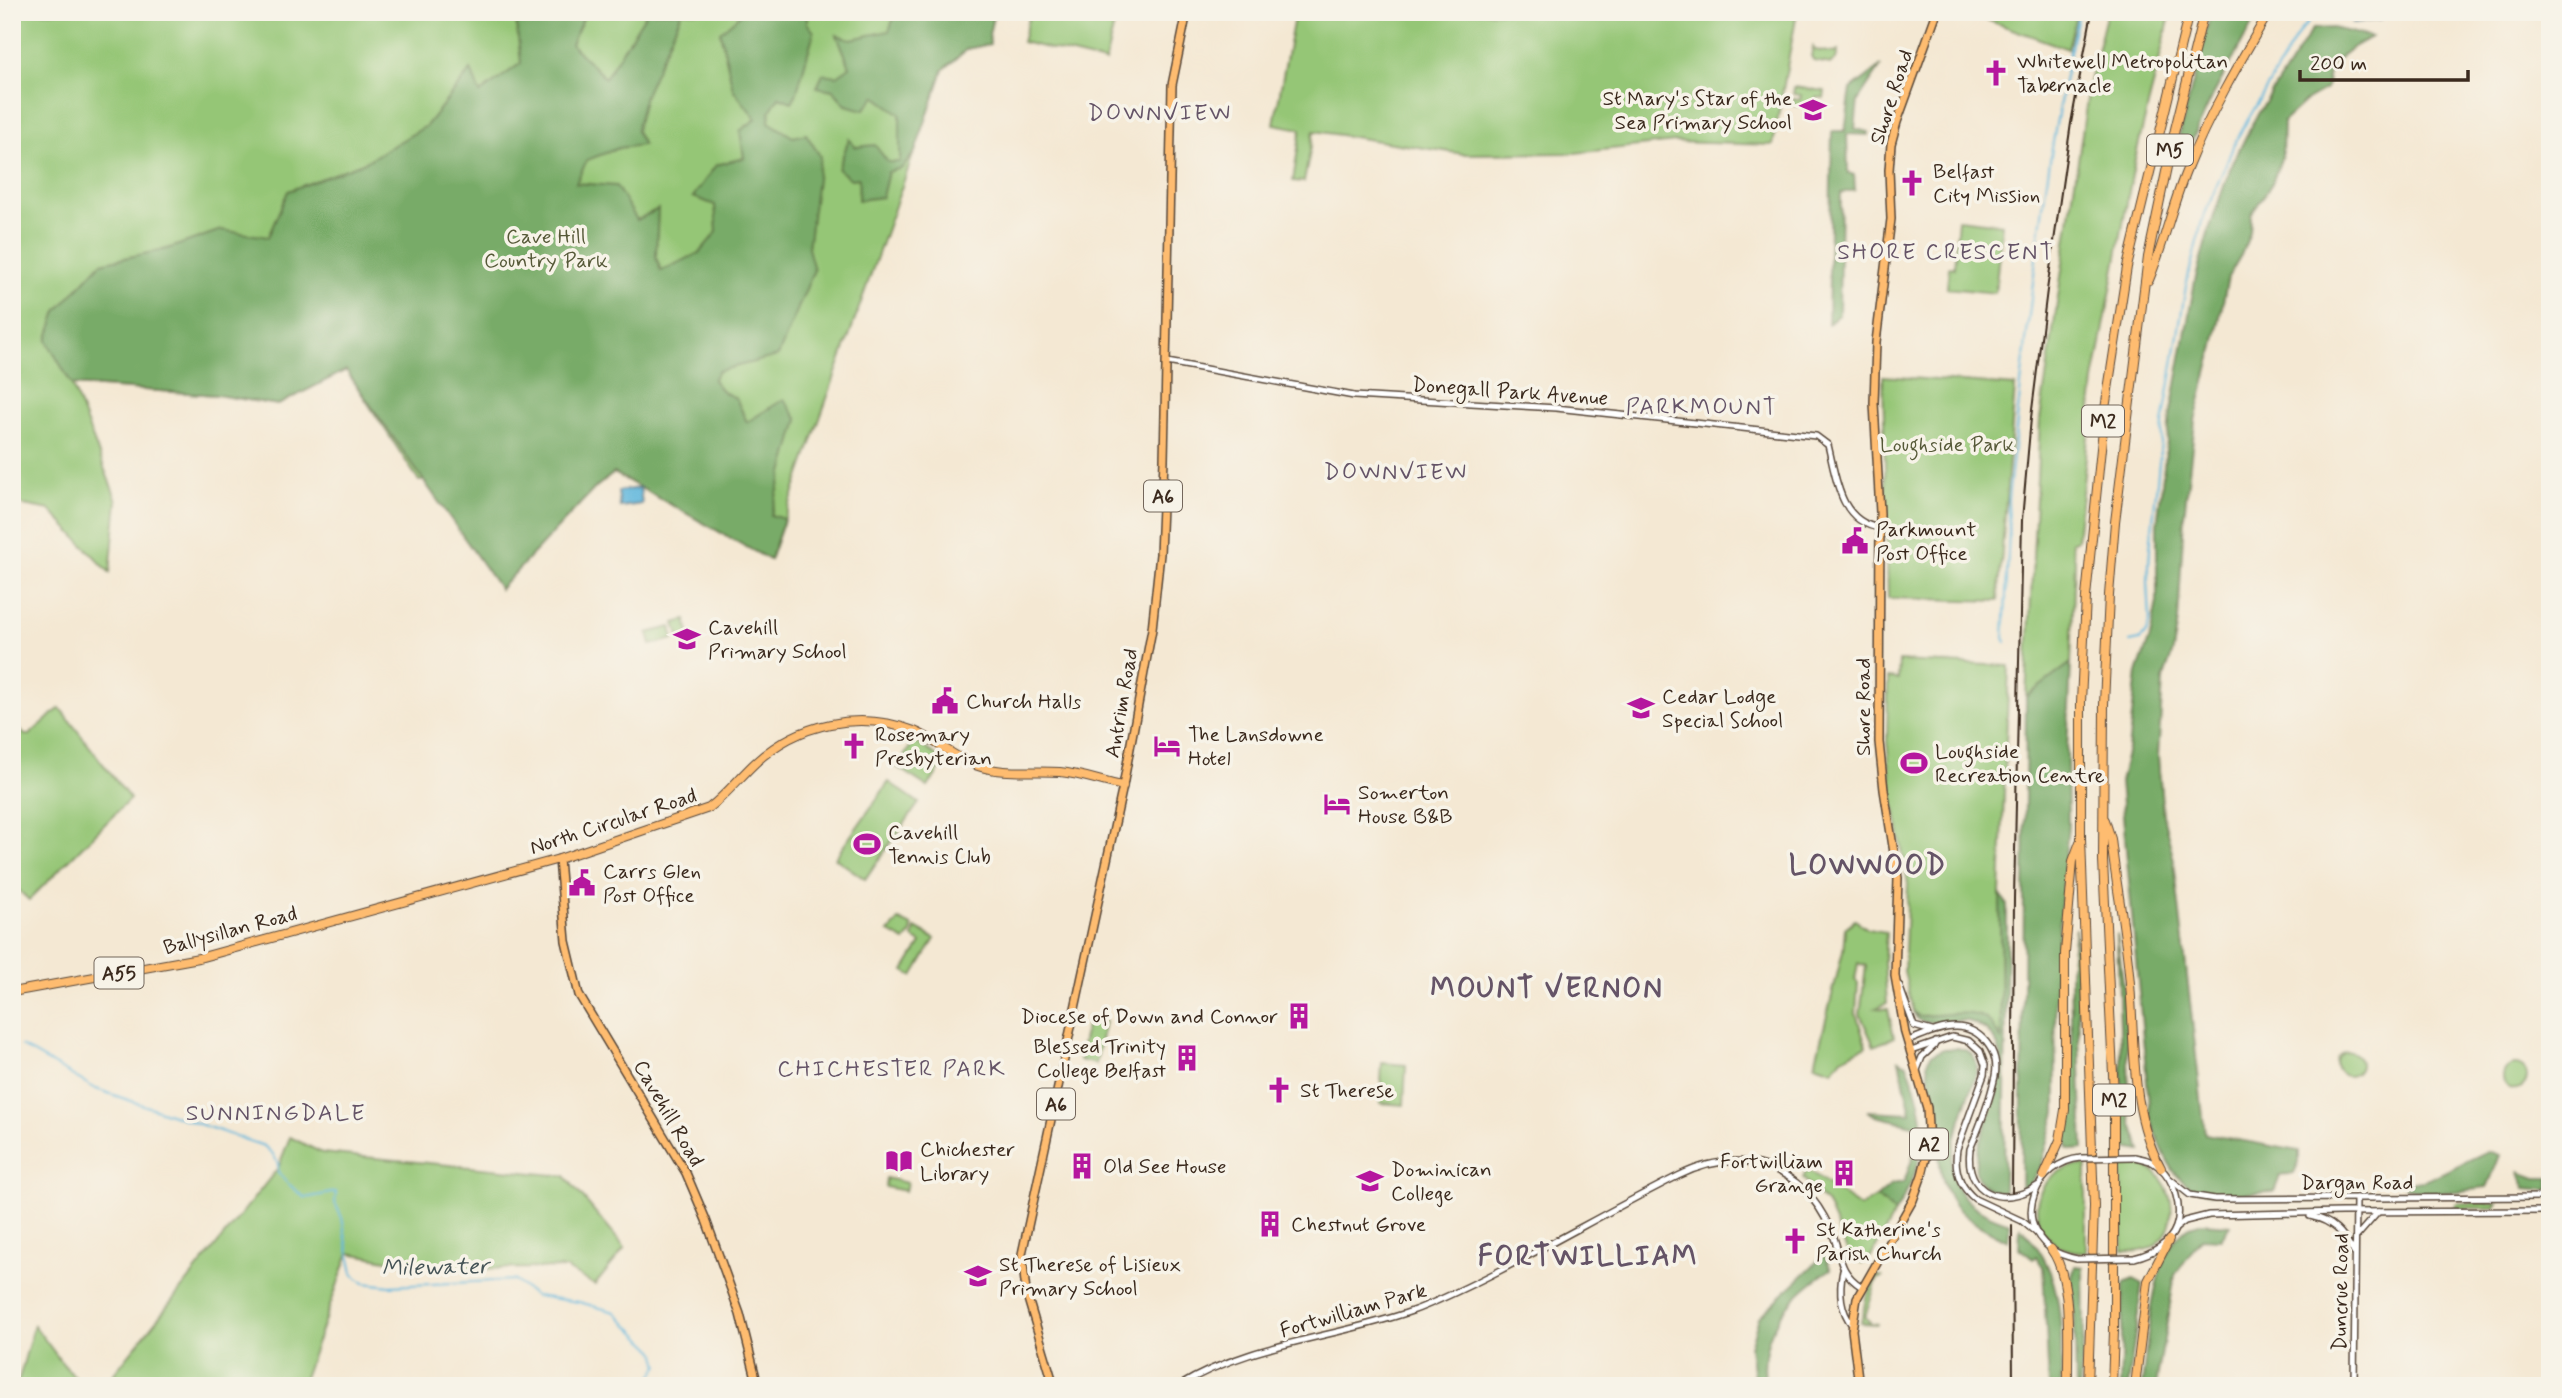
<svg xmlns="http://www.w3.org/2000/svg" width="2562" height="1398" viewBox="0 0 2562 1398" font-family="Mynerve,sans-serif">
  <rect width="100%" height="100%" fill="#f7f3e8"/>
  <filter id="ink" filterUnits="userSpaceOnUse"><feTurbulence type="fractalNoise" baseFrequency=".0143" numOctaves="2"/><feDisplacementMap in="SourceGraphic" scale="14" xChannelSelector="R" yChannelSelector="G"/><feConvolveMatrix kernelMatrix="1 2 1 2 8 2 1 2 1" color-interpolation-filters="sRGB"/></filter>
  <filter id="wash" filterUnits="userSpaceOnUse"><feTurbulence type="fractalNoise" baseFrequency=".00686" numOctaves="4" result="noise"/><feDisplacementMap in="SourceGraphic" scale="28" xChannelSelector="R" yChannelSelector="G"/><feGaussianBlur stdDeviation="1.57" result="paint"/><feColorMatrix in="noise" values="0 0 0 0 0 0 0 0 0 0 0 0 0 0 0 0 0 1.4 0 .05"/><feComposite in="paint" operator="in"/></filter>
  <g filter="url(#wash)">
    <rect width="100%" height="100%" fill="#f4e8d3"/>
    <g fill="#95c676" stroke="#68784a" stroke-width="2">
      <polygon points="12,12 994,12 989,34 990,44 967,49 943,70 770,560 614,473 596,487 500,589 426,481 419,481 346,370 278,405 217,395 72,385 117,501 110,573 50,510 12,503"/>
      <polygon points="1030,12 1117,12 1105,62 1022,42"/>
      <polygon points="1295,12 1797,12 1773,145 1675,142 1575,153 1463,154 1314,131 1304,182 1293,181 1301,129 1274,124"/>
      <polygon points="1983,12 2077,12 2068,49 1981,18"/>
      <polygon points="2107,12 2171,12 2135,159 2094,381 2077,540 2071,542 2075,560 2071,663 2026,697 2040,419 2090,79"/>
      <polygon points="1813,47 1815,50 1834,53 1838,51 1836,60 1831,64 1814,61 1811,56"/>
      <polygon points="1794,87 1825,91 1824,98 1816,97 1815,103 1823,104 1822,109 1792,105 1793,99 1800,100 1801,95 1793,94"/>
      <polygon points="1958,219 2002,224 1995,293 1947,288 1949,267 1954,268"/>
      <polygon points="1883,376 2015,386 1998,601 1888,598"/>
      <polygon points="686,620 690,637 680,640 675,623"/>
      <polygon points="671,627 674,639 651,645 648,633"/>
      <polygon points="1899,661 2009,666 2000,894 2001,1040 1968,1014 1919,1016 1913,1012 1904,971 1908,884 1892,790 1887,742 1888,678 1898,679"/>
      <polygon points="60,708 130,799 29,900 12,884 12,722 25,735 29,735"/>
      <polygon points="914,741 945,761 928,787 897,767"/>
      <polygon points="889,782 919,803 865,879 835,858"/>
      <polygon points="899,920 912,926 911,934 905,941 889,932"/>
      <polygon points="1855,920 1868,929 1886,932 1884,962 1887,1003 1876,1008 1888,1009 1894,1037 1874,1046 1860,1014 1866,966 1858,963 1855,980 1858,983 1856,1013 1866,1046 1842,1058 1833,1070 1815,1064 1843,951 1845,928"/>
      <polygon points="915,928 935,939 913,976 904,971 921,943 913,938"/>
      <polygon points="1088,1017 1105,1021 1096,1064 1079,1060"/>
      <circle cx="2348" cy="1064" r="12"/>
      <polygon points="1382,1063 1406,1065 1404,1105 1380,1103"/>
      <circle cx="2515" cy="1077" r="12"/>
      <polygon points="290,1137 322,1153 565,1176 625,1248 595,1285 565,1268 434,1269 349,1253 301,1386 104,1386 278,1168"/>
      <path d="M2121,1163C2129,1164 2136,1163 2144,1166C2180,1180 2183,1244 2140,1251C2135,1252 2128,1251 2123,1251Z"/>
      <path d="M2086,1165V1252C2021,1252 2020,1167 2086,1165Z"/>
      <polygon points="1807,1169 1860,1207 1876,1198 1884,1202 1895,1213 1872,1255 1862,1264 1849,1255 1827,1204 1803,1178"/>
      <polygon points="886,1178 907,1183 905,1191 885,1187"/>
      <polygon points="2457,1203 2498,1203 2495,1208 2455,1208"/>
      <polygon points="1877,1275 1882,1277 1877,1280 1865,1317 1871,1323 1878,1324 1861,1323 1866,1297"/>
      <polygon points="34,1325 63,1364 83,1386 17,1386"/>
    </g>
    <g fill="#78ab67" stroke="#5a6a42" stroke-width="2">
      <polygon points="515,12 586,12 571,44 605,78 647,12 682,12 645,95 636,131 643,145 619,148 587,160 576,183 616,186 637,220 658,209 656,257 661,271 699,253 717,232 715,205 693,197 716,165 744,158 740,131 756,119 733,89 720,32 743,12 807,12 807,23 814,32 796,95 792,102 779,97 770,111 769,122 793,137 806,134 820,156 808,248 814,270 778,356 718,371 713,380 723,392 736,398 747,422 784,399 798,420 771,515 784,519 770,560 614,473 596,487 500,589 346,370 278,405 217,395 72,385 47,341 57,311 101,263 167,249 221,230 268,237 288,191 365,162 426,126 471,70 480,93 521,63"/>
      <polygon points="896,12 994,12 989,34 990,44 967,49 943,70 915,152 902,168 888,172 882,197 858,200 859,178 851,179 838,169 849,139 855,147 875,145 888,162 900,162 900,114 875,96 864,110 846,105 833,90 817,87 823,74 837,76 850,67 837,35 851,39 889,31"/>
      <polygon points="2211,12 2259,12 2212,97 2186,154 2176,158 2178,141"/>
      <path d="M2333,28L2371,37L2353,47L2330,65L2326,89L2307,100L2283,122L2282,156L2272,183L2251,215L2250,233L2241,255L2228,277L2214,346L2195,421L2184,516L2178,621L2173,651L2163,680L2158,756L2163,815L2174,861L2205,1134L2299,1151V1162L2294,1173L2280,1176L2274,1192C2190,1197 2177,1199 2150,1115L2120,782L2128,749L2137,673L2150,637L2157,602V525L2170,417L2195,281L2209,230L2230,169L2253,122L2312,29Z"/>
      <polygon points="1881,66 1858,101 1855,129 1869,132 1868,135 1847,134 1848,173 1854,175 1855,190 1841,193 1839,315 1828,324 1832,131 1845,131 1851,89"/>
      <polygon points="2071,663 2067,751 2068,825 2055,970 2056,1112 2041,1166 2030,1183 2021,1189 2026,697"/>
      <path d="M2000,894L2007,904L2004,1192C1921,1184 2054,1064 1976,1024C1958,1015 1937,1027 1918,1020L1913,1012L1919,1016C1936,1016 1974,1008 1987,1020C1993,1025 1997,1034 2001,1039Z"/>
      <polygon points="2075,928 2083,1149 2073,1150 2068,1148 2066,1139 2071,1122 2073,1096 2070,972"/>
      <polygon points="2117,934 2126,1005 2130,1118 2141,1151 2124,1148"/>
      <path d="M1958,1048C1965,1050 1972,1052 1975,1059C1980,1070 1973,1084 1969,1095C1948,1156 1933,1199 2010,1223L2008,1241C1990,1231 1967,1222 1954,1204C1938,1181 1940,1157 1937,1131C1935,1109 1931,1087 1927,1065L1931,1055L1944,1049Z"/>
      <path d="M1899,1060L1907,1064C1931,1125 1928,1158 1895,1213L1884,1202L1876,1198L1892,1184L1904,1182L1916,1148L1917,1126L1876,1116L1867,1111L1911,1113Z"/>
      <path d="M2488,1151L2500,1155L2487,1188C2461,1190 2421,1200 2399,1182L2425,1181Z"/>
      <polygon points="2520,1172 2536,1178 2550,1178 2550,1190 2525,1188"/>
      <path d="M2201,1223L2230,1225L2221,1239L2201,1238L2175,1275L2156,1386H2142C2148,1344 2150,1256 2186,1229C2190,1226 2197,1225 2201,1223Z"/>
      <path d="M2020,1227C2066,1271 2061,1327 2061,1386H2049L2043,1267L2036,1256L2033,1259L2019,1248Z"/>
      <path d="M1824,1255L1831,1269C1789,1296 1756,1333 1766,1386H1755L1750,1347L1759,1317Z"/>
      <polygon points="2075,1266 2083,1267 2084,1327 2080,1386 2076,1386 2074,1297 2071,1280"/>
      <polygon points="2133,1279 2142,1284 2128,1386 2120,1386 2124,1283"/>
    </g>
    <polygon fill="#eeda9e" stroke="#94825e" stroke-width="2" points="2307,12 2344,12 2342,16 2303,18"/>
    <g fill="#60b7dd" stroke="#4e707e" stroke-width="2">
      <polygon points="2351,12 2391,12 2380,20 2352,23"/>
      <polygon points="640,488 642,504 620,507 618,491"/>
    </g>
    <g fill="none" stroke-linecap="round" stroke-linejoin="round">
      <g stroke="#60b7dd" stroke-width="2">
        <path d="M2006,642L2004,638L2009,531L2008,500C2027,337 2041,172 2079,12"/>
        <polyline points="2130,642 2140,640 2146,633 2150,620 2148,582 2150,549 2163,424 2186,286 2202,221 2236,140 2300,31 2312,18 2340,16 2347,12"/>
        <polyline points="21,1046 96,1089 264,1146 273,1154 278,1164 278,1172 286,1182 305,1198 336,1192 335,1203 342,1218 353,1274 364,1283 390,1286 514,1280 535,1296 579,1302 615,1312 655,1351 659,1365 647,1386"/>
      </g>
    </g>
  </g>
  <g filter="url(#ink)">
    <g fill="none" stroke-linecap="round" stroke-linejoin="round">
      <g stroke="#574639" stroke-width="8">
        <g id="minor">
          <path d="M1167,362L1354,396L1556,408L1816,436L1828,445C1836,477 1839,522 1880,528"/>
          <polyline points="1899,985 1914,1026 1932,1031"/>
          <path d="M1908,1041C1922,1036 1939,1027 1955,1027C1980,1027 2000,1051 1995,1076C1990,1100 1980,1126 1970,1149C1964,1194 2003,1208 2037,1186"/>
          <path d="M1911,1051L1952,1037L1969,1041L1980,1051L1985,1065L1984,1075L1957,1149C1954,1168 1959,1186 1975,1199L2022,1221L2039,1235"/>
          <polyline points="1917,1070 1922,1057 1934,1046 1936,1042"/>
          <path d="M2134,1157C2143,1159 2152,1160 2159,1167C2174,1179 2183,1208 2176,1227C2170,1244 2151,1254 2134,1258"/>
          <polyline points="2170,1179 2190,1195 2215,1199 2550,1197"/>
          <path d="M2310,1216C2333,1221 2343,1232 2354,1253"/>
          <polyline points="2176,1228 2185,1221 2209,1215 2341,1212 2550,1211"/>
          <polyline points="2357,1236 2378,1212"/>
          <path d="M2077,1259C2068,1257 2058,1254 2051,1249C2011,1220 2037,1162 2081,1158"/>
          <path d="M1843,1270C1839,1289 1840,1310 1852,1325"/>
          <path d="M1179,1386C1248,1343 1336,1338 1412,1311C1442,1300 1471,1285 1499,1271C1559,1240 1618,1206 1678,1176C1740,1145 1801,1164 1830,1228C1842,1252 1836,1271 1862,1287"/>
          <polyline points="2354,1386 2356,1198"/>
        </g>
      </g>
      <g stroke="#574639" stroke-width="10">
        <g id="major">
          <polyline points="559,859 566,941 579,995 686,1173 706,1220 740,1314 758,1386"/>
          <polyline points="1054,1386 1026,1292 1022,1254 1123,786 1152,629 1160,554 1164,460 1172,85 1187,12"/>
          <polyline points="1859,1386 1852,1330 1857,1298 1913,1200 1922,1175 1929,1146 1927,1108 1905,1033 1895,976 1898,878 1884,790 1879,742 1880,513 1874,403 1876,342 1891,219 1889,170 1891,144 1897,122 1937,12"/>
        </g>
      </g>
      <g stroke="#574639" stroke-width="10">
        <g id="highway">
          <path d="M2149,280C2164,244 2172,205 2187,169C2209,114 2239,63 2269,12"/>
          <path d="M2105,820L2111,839C2116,884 2125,928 2129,973C2136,1038 2128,1109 2161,1168"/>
          <path d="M12,992L199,958L559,859L709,808C726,795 739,778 755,763C798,723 859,710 914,731C936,740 953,757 975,765C1003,775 1031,770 1060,772C1082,774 1102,782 1123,786"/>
          <polyline points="2044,1176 2060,1140 2065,1110 2065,953 2073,861 2080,842"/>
          <path d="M2051,1249C2074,1280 2067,1348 2068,1386"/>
          <polyline points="2088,1386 2094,1206 2081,838 2081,702 2086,597 2105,409 2127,267 2189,12"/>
          <polyline points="2112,1386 2114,1331 2114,1096 2103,861 2104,704 2109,595 2115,522 2148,257 2175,129 2204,12"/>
          <polyline points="2135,1386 2148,1281 2169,1240"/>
        </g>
      </g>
      <use href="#minor" stroke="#fff" stroke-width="5"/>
      <use href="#major" stroke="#febc70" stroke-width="7"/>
      <use href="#highway" stroke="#febc70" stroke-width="8"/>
      <g stroke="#3b2a1e" stroke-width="2">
        <polyline points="2012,1192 2014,898 2022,520 2031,418 2047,290 2071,123 2092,12"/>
        <polyline points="2012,1225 2013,1386"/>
      </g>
      <g stroke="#574639" stroke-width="8" stroke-linecap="butt">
        <g id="minor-bridge">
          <polyline points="2081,1158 2134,1157"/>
          <polyline points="2077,1259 2134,1258"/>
        </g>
      </g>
      <use href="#minor-bridge" stroke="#fff" stroke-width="5"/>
    </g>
  </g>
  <defs>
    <g id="church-bare" transform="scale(2.1)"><path d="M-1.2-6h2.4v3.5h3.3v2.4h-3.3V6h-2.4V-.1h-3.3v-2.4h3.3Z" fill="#b5179e" stroke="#f7f3e8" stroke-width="2.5" paint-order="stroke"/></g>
    <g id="school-bare" transform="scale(2.1)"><path d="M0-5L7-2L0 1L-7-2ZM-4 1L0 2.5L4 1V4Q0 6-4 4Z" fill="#b5179e" stroke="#f7f3e8" stroke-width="2.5" paint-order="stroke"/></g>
    <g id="civic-bare" transform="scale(2.1)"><path d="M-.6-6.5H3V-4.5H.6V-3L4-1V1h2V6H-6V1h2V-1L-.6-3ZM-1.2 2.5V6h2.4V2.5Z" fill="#b5179e" stroke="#f7f3e8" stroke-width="2.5" paint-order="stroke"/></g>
    <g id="hotel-bare" transform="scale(2.1)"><path d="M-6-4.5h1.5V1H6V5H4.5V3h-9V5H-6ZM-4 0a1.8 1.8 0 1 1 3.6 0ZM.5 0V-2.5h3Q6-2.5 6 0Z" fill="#b5179e" stroke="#f7f3e8" stroke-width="2.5" paint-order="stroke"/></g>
    <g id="stadium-bare" transform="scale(2.1)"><path d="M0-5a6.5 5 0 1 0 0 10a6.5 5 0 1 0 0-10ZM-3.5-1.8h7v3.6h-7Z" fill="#b5179e" stroke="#f7f3e8" stroke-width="2.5" paint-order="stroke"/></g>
    <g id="building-bare" transform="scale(2.1)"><path d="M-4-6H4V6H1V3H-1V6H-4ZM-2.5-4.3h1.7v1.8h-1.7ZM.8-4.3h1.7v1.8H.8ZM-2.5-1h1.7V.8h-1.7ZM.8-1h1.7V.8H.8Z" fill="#b5179e" stroke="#f7f3e8" stroke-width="2.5" paint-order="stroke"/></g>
    <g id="library-bare" transform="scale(2.1)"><path d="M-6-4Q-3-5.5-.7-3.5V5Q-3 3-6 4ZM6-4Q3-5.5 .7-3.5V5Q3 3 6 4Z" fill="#b5179e" stroke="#f7f3e8" stroke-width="2.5" paint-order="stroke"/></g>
  </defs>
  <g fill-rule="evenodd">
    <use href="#church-bare" x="1996" y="73"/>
    <use href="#school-bare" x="1813" y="110"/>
    <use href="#church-bare" x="1912" y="183"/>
    <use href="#civic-bare" x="1855" y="541"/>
    <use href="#school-bare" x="687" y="639"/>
    <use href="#civic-bare" x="945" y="701"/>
    <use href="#school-bare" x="1641" y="708"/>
    <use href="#church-bare" x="854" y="746"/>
    <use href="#hotel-bare" x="1167" y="746"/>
    <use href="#stadium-bare" x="1914" y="763"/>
    <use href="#hotel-bare" x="1337" y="804"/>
    <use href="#stadium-bare" x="867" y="844"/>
    <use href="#civic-bare" x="582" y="883"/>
    <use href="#building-bare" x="1299" y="1016"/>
    <use href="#building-bare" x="1187" y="1058"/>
    <use href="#church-bare" x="1279" y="1090"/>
    <use href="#library-bare" x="899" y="1161"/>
    <use href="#building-bare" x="1082" y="1166"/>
    <use href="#building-bare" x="1844" y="1173"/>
    <use href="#school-bare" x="1370" y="1181"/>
    <use href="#building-bare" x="1270" y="1224"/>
    <use href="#church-bare" x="1795" y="1241"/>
    <use href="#school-bare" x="978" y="1276"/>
  </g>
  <g text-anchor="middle" stroke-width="7" stroke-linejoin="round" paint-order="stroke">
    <g fill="#f7f3e8" stroke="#73665b" stroke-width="2">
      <rect x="2147" y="134.5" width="46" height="31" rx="5"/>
      <rect x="2082" y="405.5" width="42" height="31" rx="5"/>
      <rect x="1144" y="480.5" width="38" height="31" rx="5"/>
      <rect x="94.5" y="957.5" width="49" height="31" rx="5"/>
      <rect x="2093" y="1084.5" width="42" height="31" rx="5"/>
      <rect x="1037" y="1088.5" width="38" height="31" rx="5"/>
      <rect x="1910" y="1128.5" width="38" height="31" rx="5"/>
    </g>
    <g font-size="19" font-weight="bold" fill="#3b2a1e">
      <text x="2170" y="157">M5</text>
      <text x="2103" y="428">M2</text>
      <text x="1163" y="503">A6</text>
      <text x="119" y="980">A55</text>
      <text x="2114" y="1107">M2</text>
      <text x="1056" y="1111">A6</text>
      <text x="1929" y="1151">A2</text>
    </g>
    <g font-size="21" fill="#3b2a1e" stroke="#f7f3e8" text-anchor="start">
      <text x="2017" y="68">Whitewell Metropolitan<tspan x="2017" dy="24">Tabernacle</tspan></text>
      <text x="1792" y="105" text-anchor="end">St Mary's Star of the<tspan x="1792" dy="24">Sea Primary School</tspan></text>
      <text x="1933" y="178">Belfast<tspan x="1933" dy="24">City Mission</tspan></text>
      <text x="1876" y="536">Parkmount<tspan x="1876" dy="24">Post Office</tspan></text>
      <text x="708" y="634">Cavehill<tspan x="708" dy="24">Primary School</tspan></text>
      <text x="1662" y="703">Cedar Lodge<tspan x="1662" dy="24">Special School</tspan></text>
      <text x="966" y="708">Church Halls</text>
      <text x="875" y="741">Rosemary<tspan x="875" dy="24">Presbyterian</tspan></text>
      <text x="1188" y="741">The Lansdowne<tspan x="1188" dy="24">Hotel</tspan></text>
      <text x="1935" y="758">Loughside<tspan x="1935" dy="24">Recreation Centre</tspan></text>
      <text x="1358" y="799">Somerton<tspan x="1358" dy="24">House B&amp;B</tspan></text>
      <text x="888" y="839">Cavehill<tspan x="888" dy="24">Tennis Club</tspan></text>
      <text x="603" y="878">Carrs Glen<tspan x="603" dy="24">Post Office</tspan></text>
      <text x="1278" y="1023" text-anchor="end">Diocese of Down and Connor</text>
      <text x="1166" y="1053" text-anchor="end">Blessed Trinity<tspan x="1166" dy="24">College Belfast</tspan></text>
      <text x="1300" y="1097">St Therese</text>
      <text x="920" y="1156">Chichester<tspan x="920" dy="24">Library</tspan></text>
      <text x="1823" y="1168" text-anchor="end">Fortwilliam<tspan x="1823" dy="24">Grange</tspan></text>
      <text x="1103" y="1173">Old See House</text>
      <text x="1391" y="1176">Dominican<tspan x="1391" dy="24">College</tspan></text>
      <text x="1291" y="1231">Chestnut Grove</text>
      <text x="1816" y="1236">St Katherine's<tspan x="1816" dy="24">Parish Church</tspan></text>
      <text x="999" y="1271">St Therese of Lisieux<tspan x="999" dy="24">Primary School</tspan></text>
    </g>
    <g font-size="21" fill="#3b2a1e" stroke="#f7f3e8">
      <text transform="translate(1891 97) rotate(-72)" y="7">Shore Road</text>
      <text transform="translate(1510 391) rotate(4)" y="7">Donegall Park Avenue</text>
      <text transform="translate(1121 703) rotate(-80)" y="7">Antrim Road</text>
      <text transform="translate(1863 707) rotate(-90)" y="7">Shore Road</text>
      <text transform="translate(613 821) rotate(-18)" y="7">North Circular Road</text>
      <text transform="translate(230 930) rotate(-15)" y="7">Ballysillan Road</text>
      <text transform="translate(669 1113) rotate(60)" y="7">Cavehill Road</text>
      <text x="2357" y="1189">Dargan Road</text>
      <text transform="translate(2340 1292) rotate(-89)" y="7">Duncrue Road</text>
      <text transform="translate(1353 1310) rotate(-16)" y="7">Fortwilliam Park</text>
    </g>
    <g font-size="21" fill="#565938" stroke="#f7f3e8">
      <text x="546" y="243">Cave Hill<tspan x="546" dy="24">Country Park</tspan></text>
      <text x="1947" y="451">Loughside Park</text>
    </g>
    <g font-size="23" letter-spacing="2" fill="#655467" stroke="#f7f3e8">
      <text x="1160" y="120">DOWNVIEW</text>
      <text x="1946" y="259">SHORE CRESCENT</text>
      <text x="1702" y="414">PARKMOUNT</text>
      <text x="1396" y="479">DOWNVIEW</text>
      <text x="892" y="1076">CHICHESTER PARK</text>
      <text x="276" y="1120">SUNNINGDALE</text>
    </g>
    <g font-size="23" font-style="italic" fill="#465457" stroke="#f7f3e8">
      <text transform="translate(435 1266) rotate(-1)" y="8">Milewater</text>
    </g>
    <g font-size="28" font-weight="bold" letter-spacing="2" fill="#655467" stroke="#f7f3e8">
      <text x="1868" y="874">LOWWOOD</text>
      <text x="1547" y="997">MOUNT VERNON</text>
      <text x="1588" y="1265">FORTWILLIAM</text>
    </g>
  </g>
  <rect width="2562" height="1398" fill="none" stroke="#f7f3e8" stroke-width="42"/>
  <path d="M2300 70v10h168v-10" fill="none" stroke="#3b2a1e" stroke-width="3.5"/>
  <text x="2310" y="70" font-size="21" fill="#3b2a1e" stroke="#f7f3e8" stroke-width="5" paint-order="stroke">200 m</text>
</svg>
